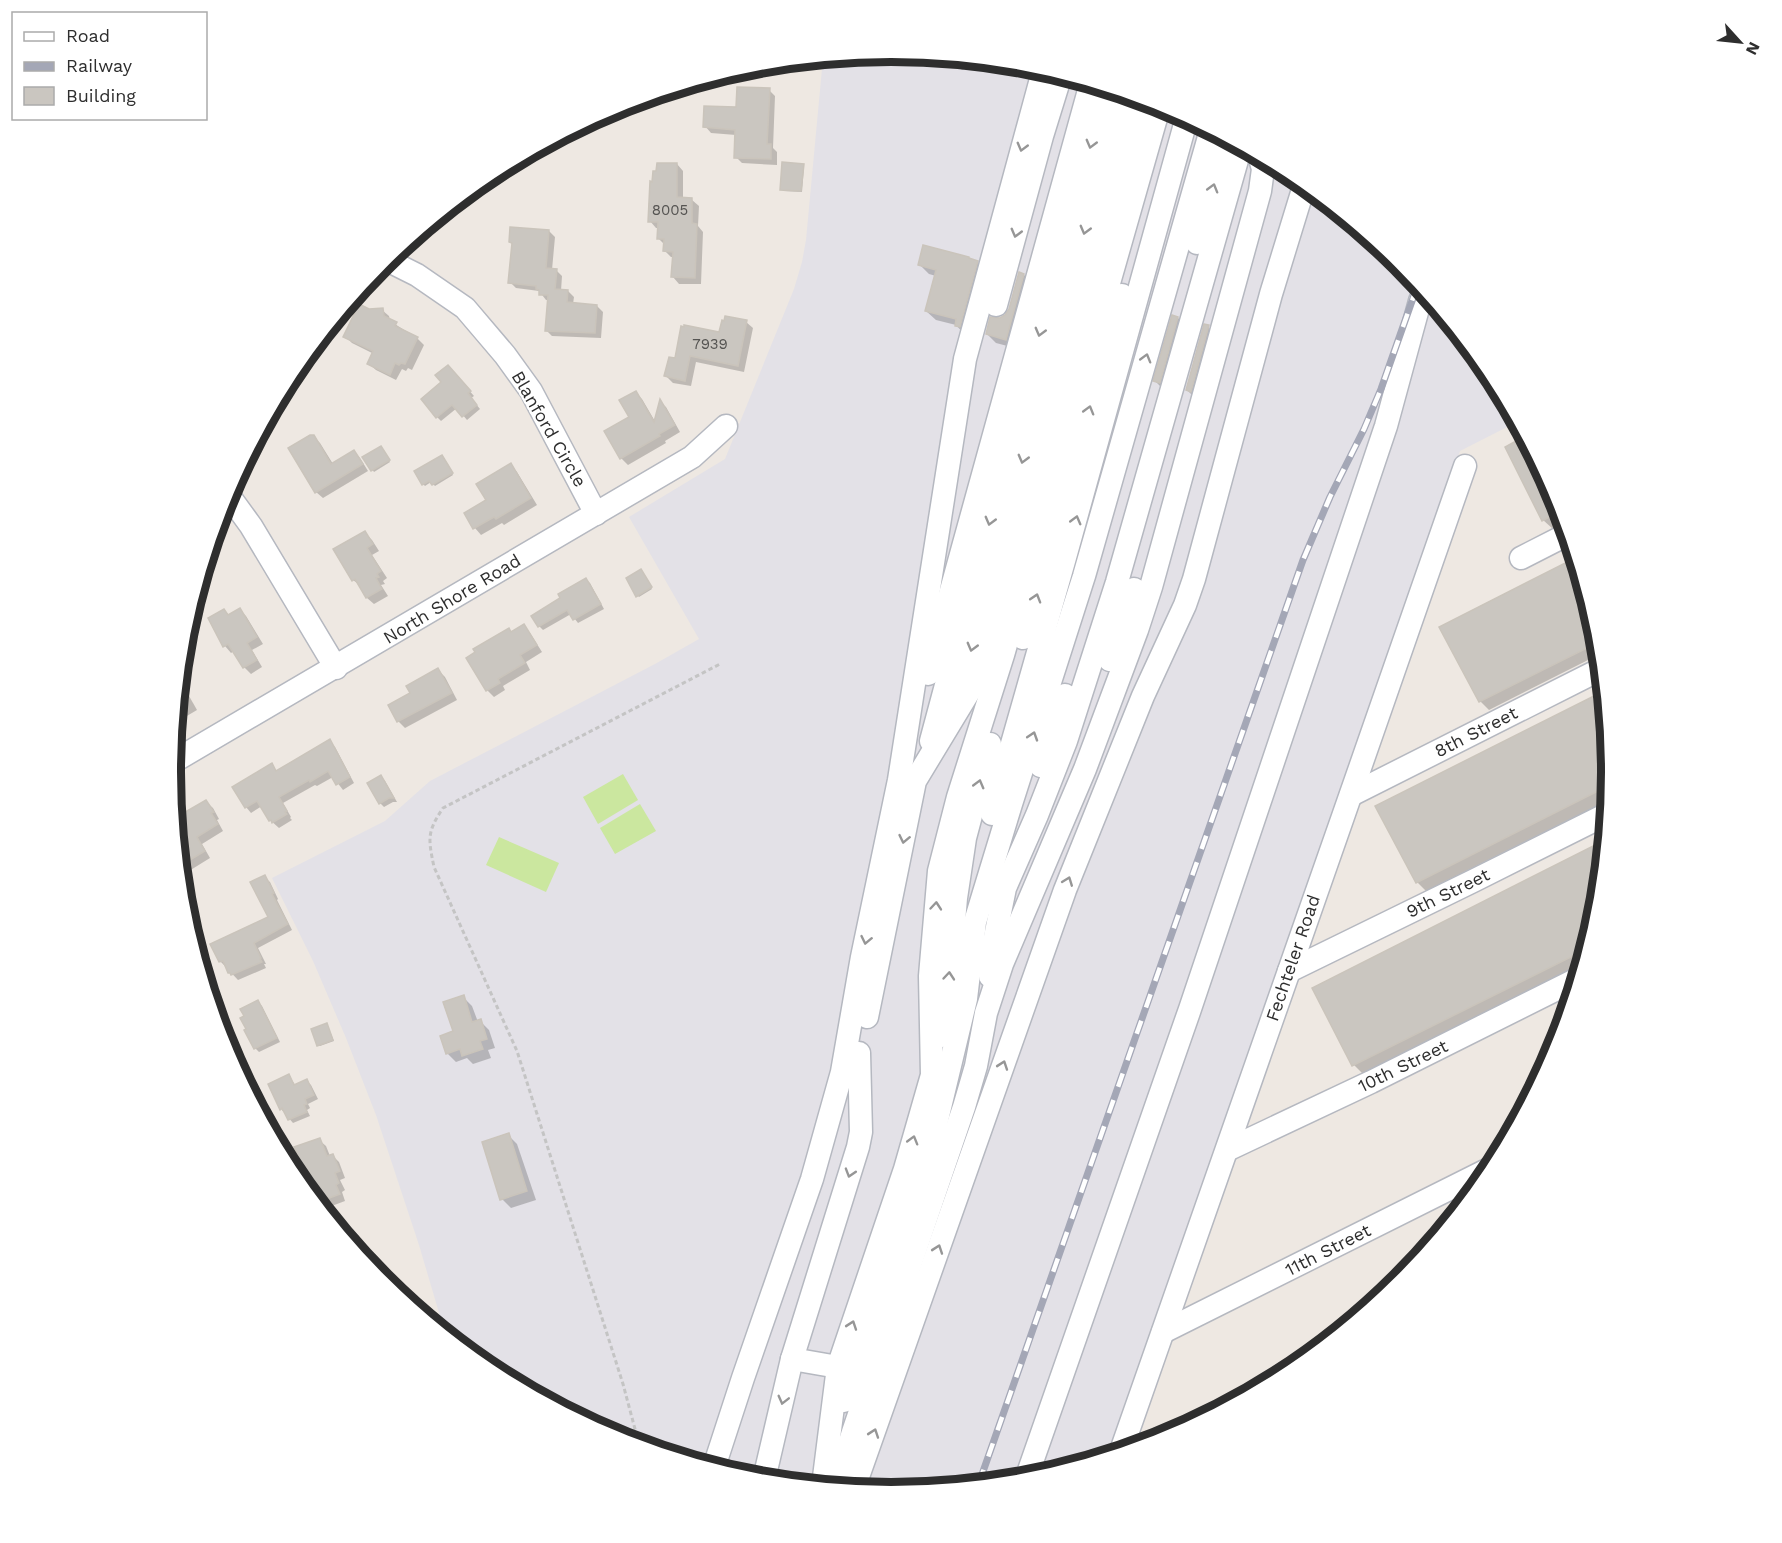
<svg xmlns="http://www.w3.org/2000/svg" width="1782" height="1543" viewBox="0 0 1782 1543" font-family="'Work Sans',sans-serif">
  <rect width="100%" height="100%" fill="#eee8e2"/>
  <polygon fill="#e3e1e7" points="891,51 1032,65 1167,106 1292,173 1401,262 1490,372 1517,422 1460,451 1110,1454 1031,1478 891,1492 750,1478 615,1437 490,1370 445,1333 419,1245 376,1115 346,1038 313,961 272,878 385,821 430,781 655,664 699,639 629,517 725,459 794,289 802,262 806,240 823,58"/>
  <g fill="#cbe79f">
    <polygon points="623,774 638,800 598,824 583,797"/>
    <polygon points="640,804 656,831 615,854 600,828"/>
    <polygon points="499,837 559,863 546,892 486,865"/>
  </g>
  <g fill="#0003">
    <polygon points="951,57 984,60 962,70"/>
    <polygon points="769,90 775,96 773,148 777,152 777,165 742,163 736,157 736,135 711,133 705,126"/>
    <polygon points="677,164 683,171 683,199 692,200 699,206 698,226 703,232 701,284 679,284 673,277 674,257 671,257 664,250 665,245 658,238 659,228 656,228 650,221"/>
    <polygon points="803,165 804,167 802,192 783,191 782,189"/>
    <polygon points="549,231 555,237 552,270 556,270 562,276 561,291 568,291 574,297 573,304 597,306 603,312 601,338 552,336 546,330 549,300 546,300 539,291 516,288 510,282 513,245 510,242"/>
    <polygon points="977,262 986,271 965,335 956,325 936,320 926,311 936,276 929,274 920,265"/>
    <polygon points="1024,275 1033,284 1015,348 996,343 987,334 1000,319 1006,316"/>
    <polygon points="382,310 389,316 390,321 417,338 424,345 412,370 408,368 406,371 402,369 396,380 376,370 369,364 374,354 352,343 345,336 369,311"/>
    <polygon points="1178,318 1187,327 1164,390 1155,381"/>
    <polygon points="746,322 753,328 744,372 696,362 691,386 673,383 666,376 676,360 720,334"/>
    <polygon points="1208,327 1217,336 1196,399 1187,390"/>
    <polygon points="452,371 474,396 471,398 480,409 467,420 457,408 441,421 437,417 443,383"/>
    <polygon points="636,393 642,399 656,423 660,402 666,407 680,432 665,441 666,443 628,465 621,458 606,432 631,417"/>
    <polygon points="313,436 320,443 333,464 354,452 360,458 368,471 323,498 316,492"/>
    <polygon points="382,449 390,462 374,472 364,458"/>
    <polygon points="444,458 453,475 435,486 431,482 425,486 423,484"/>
    <polygon points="511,465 517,472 537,505 504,525 502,523 481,535 475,528 488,500"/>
    <polygon points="1557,496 1565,523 1553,529 1543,520"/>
    <polygon points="365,533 372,540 379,551 372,555 387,578 383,581 385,584 381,585 388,596 374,604 367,598 361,586 353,580"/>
    <polygon points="207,557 210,563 204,567"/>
    <polygon points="1576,559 1598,631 1600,654 1489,710 1480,701 1441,627"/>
    <polygon points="643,573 652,589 639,597 638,596"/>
    <polygon points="585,579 590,583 604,609 578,623 571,614 543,630 539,626 562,599"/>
    <polygon points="224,610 230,616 240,610 246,616 263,644 252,650 262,667 251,674 244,667 234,651 231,653 225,646 210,619"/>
    <polygon points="524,626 530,633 542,652 526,662 530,670 503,686 505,690 494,697 487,690 512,633"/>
    <polygon points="438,670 445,677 457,700 405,728 398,721"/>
    <polygon points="180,680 197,710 175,723"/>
    <polygon points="1604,692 1611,772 1609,800 1426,891 1417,882"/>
    <polygon points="329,741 335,747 354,783 343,790 333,777 317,786 315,785 283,803 291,817 290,818 292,820 279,828 270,820 262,806 251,813 246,807 271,765 278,772"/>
    <polygon points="381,777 385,781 397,802 393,802 384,807 380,803"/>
    <polygon points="206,802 213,808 219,819 217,820 223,831 202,844 210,858 189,871 179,859 175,814 181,811 184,814"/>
    <polygon points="264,877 270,882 278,899 277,900 292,930 258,948 266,964 264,964 266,968 238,980 221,962 270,917"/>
    <polygon points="1598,912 1582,964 1363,1074 1354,1065"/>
    <polygon points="463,997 472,1006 478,1022 480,1021 489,1030 495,1048 488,1050 491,1058 473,1064 467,1058 456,1062 447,1053 455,1032"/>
    <polygon points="258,1002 262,1006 280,1042 259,1052 255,1048 246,1017"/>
    <polygon points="328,1027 334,1041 320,1046 318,1045"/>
    <polygon points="289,1076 296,1086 307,1081 311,1085 318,1099 308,1104 310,1108 307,1110 310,1116 293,1123 281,1109"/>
    <polygon points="508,1135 517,1144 536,1200 511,1208 502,1199"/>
    <polygon points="319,1140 326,1146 330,1156 332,1155 339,1162 345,1178 340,1180 345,1190 342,1192 345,1201 329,1207 314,1190"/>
    <polygon points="355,1232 359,1236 367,1257 375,1254 379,1258 384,1272 377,1275 344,1236"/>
  </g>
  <g fill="#cac6c0" stroke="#cac4bb" stroke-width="1.5">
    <polygon points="737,87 770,88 767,144 771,144 771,159 734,158 735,130 703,127 704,106 736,107"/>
    <polygon points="782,162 804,164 801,191 780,190"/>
    <polygon points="657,163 677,163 677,197 692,198 692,223 697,224 695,278 671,277 673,252 663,251 664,239 657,239 658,222 648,222 650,181 652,182 653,171 656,171"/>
    <polygon points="510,227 549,230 546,268 557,269 555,289 568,290 567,302 597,305 595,333 545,331 548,295 539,295 539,290 536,289 536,286 508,283 512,243 509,242"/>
    <polygon points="923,245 969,257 969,258 978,261 960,327 955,326 956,319 925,311 936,270 918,265"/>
    <polygon points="1019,272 1024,274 1006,340 986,334 990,317 1000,318 1005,315 1009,309"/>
    <polygon points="359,304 369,309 383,308 384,316 397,322 395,326 418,337 405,364 401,363 399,365 395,363 390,375 367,364 373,351 343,337"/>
    <polygon points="1172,315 1178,317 1160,383 1153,381"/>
    <polygon points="725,316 747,320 738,366 690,356 685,381 664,376 669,357 675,358 681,326 684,327 684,325 719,332 722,320 724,321"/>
    <polygon points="1204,324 1209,325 1191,392 1186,390"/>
    <polygon points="448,365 471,391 468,393 477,405 462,417 452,405 436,418 421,399 441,382 435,375"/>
    <polygon points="636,391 654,422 660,399 675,425 659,434 660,436 620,459 604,431 629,417 619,400"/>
    <polygon points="310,435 314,435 331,464 354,450 363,464 315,493 288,448"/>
    <polygon points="1525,436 1557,496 1561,511 1542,521 1505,447"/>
    <polygon points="381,446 390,460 371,471 362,457"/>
    <polygon points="442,455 453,473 432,485 429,481 422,485 414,471"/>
    <polygon points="511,463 531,498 496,519 494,517 473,529 464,513 486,500 476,484"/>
    <polygon points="365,531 373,544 367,548 381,571 377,574 379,577 376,578 382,589 366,598 355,579 352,581 333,549"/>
    <polygon points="1575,558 1598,631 1599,642 1479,702 1439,627"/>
    <polygon points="641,569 652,587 636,597 626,578"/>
    <polygon points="586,578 601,604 573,620 567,610 538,627 531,616 560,598 558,594"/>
    <polygon points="240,608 257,637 247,643 257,660 243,668 228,644 223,647 208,618 224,609 228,615"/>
    <polygon points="524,624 537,645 520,655 525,663 498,679 500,683 486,691 466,658 475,652 473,649 509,628 511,632"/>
    <polygon points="438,668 452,693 397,722 388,705 410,693 406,686"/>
    <polygon points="1604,691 1611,772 1610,785 1416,883 1375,806"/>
    <polygon points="330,739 350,777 336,785 328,771 310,782 309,780 279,797 287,811 285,812 287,814 272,823 271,820 269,821 257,801 245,808 232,787 272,763 276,771"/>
    <polygon points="381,775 394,798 389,798 379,804 367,783"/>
    <polygon points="206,800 214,812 211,813 218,824 197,837 205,851 180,866 175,818"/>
    <polygon points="1605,840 1598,912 1587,949 1352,1066 1312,988"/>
    <polygon points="265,875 274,893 272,894 288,924 254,943 261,958 260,959 262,962 231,975 230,973 228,973 223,961 219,962 210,944 268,917 250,882"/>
    <polygon points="464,995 472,1022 481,1019 487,1039 480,1041 483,1049 462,1056 460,1049 446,1054 440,1036 453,1031 443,1002"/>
    <polygon points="258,1000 277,1038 254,1049 244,1030 246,1029 240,1018 244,1016 240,1009"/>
    <polygon points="327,1023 333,1040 317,1046 311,1029"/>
    <polygon points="289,1074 294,1085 307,1079 314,1095 305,1099 307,1104 304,1105 307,1112 288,1120 282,1108 280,1110 268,1084"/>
    <polygon points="509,1133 527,1191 500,1200 482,1142"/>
    <polygon points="320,1138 327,1156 333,1154 340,1171 335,1173 339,1183 336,1185 340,1194 321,1201 316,1189 313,1191 296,1157 298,1156 294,1147"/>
  </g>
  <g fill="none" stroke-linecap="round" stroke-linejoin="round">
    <g stroke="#b5b8c0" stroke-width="25">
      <g id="minor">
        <polyline points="1197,243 1227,138"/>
        <polyline points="385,259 417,275 465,308 505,355 531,391 596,514"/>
        <polyline points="996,305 1042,136 1059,81 1055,72"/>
        <polyline points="227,493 251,526 336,668"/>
        <polyline points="1521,558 1568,534"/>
        <polyline points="1023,638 1050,551 1122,295"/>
        <polyline points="1110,660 1134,589"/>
        <polyline points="928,674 1091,83"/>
        <polyline points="961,690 1122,92"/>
        <polyline points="931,741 1106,88"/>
        <polyline points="171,763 692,457 726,426"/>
        <polyline points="1041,766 1065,695"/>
        <polyline points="1351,795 1601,669"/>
        <polyline points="992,814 1064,561 1187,117"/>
        <polyline points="1289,971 1473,881 1607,814"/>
        <polyline points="990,976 993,947 1005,888 1037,815 1066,741 1117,582 1241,146"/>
        <polyline points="867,1017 915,781 984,667 1141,98"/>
        <polyline points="941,1036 946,1017 956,898 965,838 990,744"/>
        <polyline points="1227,1150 1371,1082 1577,979"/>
        <polyline points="1163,1332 1493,1167"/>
        <polyline points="792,1359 838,1367"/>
        <polyline points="844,1401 931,1145 966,999 975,922 1011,804 1084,576 1211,130"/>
        <path d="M1121,1451C1176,1298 1228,1144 1282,991C1343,816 1405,641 1465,466"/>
        <polyline points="714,1467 743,1378 812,1179 842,1072 862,957 899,780 965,359 1044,68"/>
        <polyline points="764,1479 792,1359 858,1147 861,1132 859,1053"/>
        <polyline points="1026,1479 1190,1009 1386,426 1420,301 1424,291"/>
        <polyline points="823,1485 838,1367 905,1169 932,1075 930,976 939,871 958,797 1003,655 1160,104"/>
        <polyline points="836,1487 853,1432 964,1107 976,1066 986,1013 1002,964 1085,769 1137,630 1151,587 1260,191 1263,169 1259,155"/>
        <polyline points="854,1488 1065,890 1143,696 1185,605 1194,579 1271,294 1305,183"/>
      </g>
    </g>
    <path stroke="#c4c4c4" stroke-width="3" stroke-dasharray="4.5 3" stroke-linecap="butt" d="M639,1444L623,1384L517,1051L434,867C428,838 427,832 443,808L720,664"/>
    <use href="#minor" stroke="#fff" stroke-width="22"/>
    <g stroke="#a4a7b6" stroke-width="7">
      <polyline id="rail" points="979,1483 1303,560 1330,497 1364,429 1381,389 1418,284"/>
    </g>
    <use href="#rail" stroke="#fff" stroke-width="4.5" stroke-dasharray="14" stroke-linecap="butt"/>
  </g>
  <defs><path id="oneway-chevron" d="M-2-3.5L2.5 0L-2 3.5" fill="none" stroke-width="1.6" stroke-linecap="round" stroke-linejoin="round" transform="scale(1.5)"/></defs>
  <g stroke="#969696">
    <use href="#oneway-chevron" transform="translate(1091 144) rotate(105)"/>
    <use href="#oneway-chevron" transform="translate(1022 147) rotate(105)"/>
    <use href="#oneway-chevron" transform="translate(1213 188) rotate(-74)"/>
    <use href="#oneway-chevron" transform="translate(1085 230) rotate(105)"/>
    <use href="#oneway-chevron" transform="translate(1016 233) rotate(105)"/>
    <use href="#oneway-chevron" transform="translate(1040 332) rotate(105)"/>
    <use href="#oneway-chevron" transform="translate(1146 358) rotate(-74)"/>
    <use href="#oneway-chevron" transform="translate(1089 410) rotate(-74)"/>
    <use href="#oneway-chevron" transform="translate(1023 459) rotate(105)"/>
    <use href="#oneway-chevron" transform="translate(1076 520) rotate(-75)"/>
    <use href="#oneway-chevron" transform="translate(990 521) rotate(105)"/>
    <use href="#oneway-chevron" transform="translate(1036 598) rotate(-73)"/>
    <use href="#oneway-chevron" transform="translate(972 647) rotate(105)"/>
    <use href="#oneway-chevron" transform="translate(1033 736) rotate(-72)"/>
    <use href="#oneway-chevron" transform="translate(979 784) rotate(-75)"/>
    <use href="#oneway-chevron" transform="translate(904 839) rotate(102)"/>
    <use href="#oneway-chevron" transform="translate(1068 881) rotate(-69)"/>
    <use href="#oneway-chevron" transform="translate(936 906) rotate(-85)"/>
    <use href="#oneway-chevron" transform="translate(866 940) rotate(102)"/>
    <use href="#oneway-chevron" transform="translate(949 976) rotate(-85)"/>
    <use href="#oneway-chevron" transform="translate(1003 1065) rotate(-71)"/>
    <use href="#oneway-chevron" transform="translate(913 1140) rotate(-74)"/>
    <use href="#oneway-chevron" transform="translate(850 1173) rotate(107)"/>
    <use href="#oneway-chevron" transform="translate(938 1249) rotate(-71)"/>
    <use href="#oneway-chevron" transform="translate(852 1325) rotate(-71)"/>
    <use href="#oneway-chevron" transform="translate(783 1400) rotate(104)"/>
    <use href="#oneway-chevron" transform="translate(874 1433) rotate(-71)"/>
  </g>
  <g text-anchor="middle" stroke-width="4.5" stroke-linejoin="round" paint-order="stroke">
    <g font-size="15" fill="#555452">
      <text x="670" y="215">8005</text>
      <text x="710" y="349">7939</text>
    </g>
    <g font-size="18" fill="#2e2e2e" stroke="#fff">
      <text transform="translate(549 429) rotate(60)" y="6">Blanford Circle</text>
      <text transform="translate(452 599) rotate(-31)" y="6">North Shore Road</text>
      <text transform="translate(1476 732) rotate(-27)" y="6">8th Street</text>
      <text transform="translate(1448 893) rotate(-26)" y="6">9th Street</text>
      <text transform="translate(1293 958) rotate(-71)" y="6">Fechteler Road</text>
      <text transform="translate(1403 1066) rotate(-26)" y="6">10th Street</text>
      <text transform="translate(1328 1250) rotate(-27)" y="6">11th Street</text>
    </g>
  </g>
  <path d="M0 0H1782V1543H0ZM181 772a710 710 0 1 1 1420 0a710 710 0 1 1-1420 0Z" fill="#fff" fill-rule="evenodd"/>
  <path fill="none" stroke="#2e2e2e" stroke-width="8" d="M181 772a710 710 0 1 1 1420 0a710 710 0 1 1-1420 0Z"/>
  <rect x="12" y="12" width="195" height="108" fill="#ffffff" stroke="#ababab" stroke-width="1.5"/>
  <rect x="24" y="32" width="30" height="9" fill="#ffffff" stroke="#ababab" stroke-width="1.5"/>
  <text x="66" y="42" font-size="18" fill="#2e2e2e">Road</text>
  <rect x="24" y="62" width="30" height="9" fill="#a4a7b6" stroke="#ababab" stroke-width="1.5"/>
  <text x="66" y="72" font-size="18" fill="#2e2e2e">Railway</text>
  <rect x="24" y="87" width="30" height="18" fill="#cac6c0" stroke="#ababab" stroke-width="1.5"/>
  <text x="66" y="102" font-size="18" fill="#2e2e2e">Building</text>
  <g transform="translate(1740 42) rotate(117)" stroke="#ffffff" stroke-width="4.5" paint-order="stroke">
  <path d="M0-4.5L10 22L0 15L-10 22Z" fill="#2e2e2e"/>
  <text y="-9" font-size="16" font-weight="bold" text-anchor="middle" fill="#2e2e2e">N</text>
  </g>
</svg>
